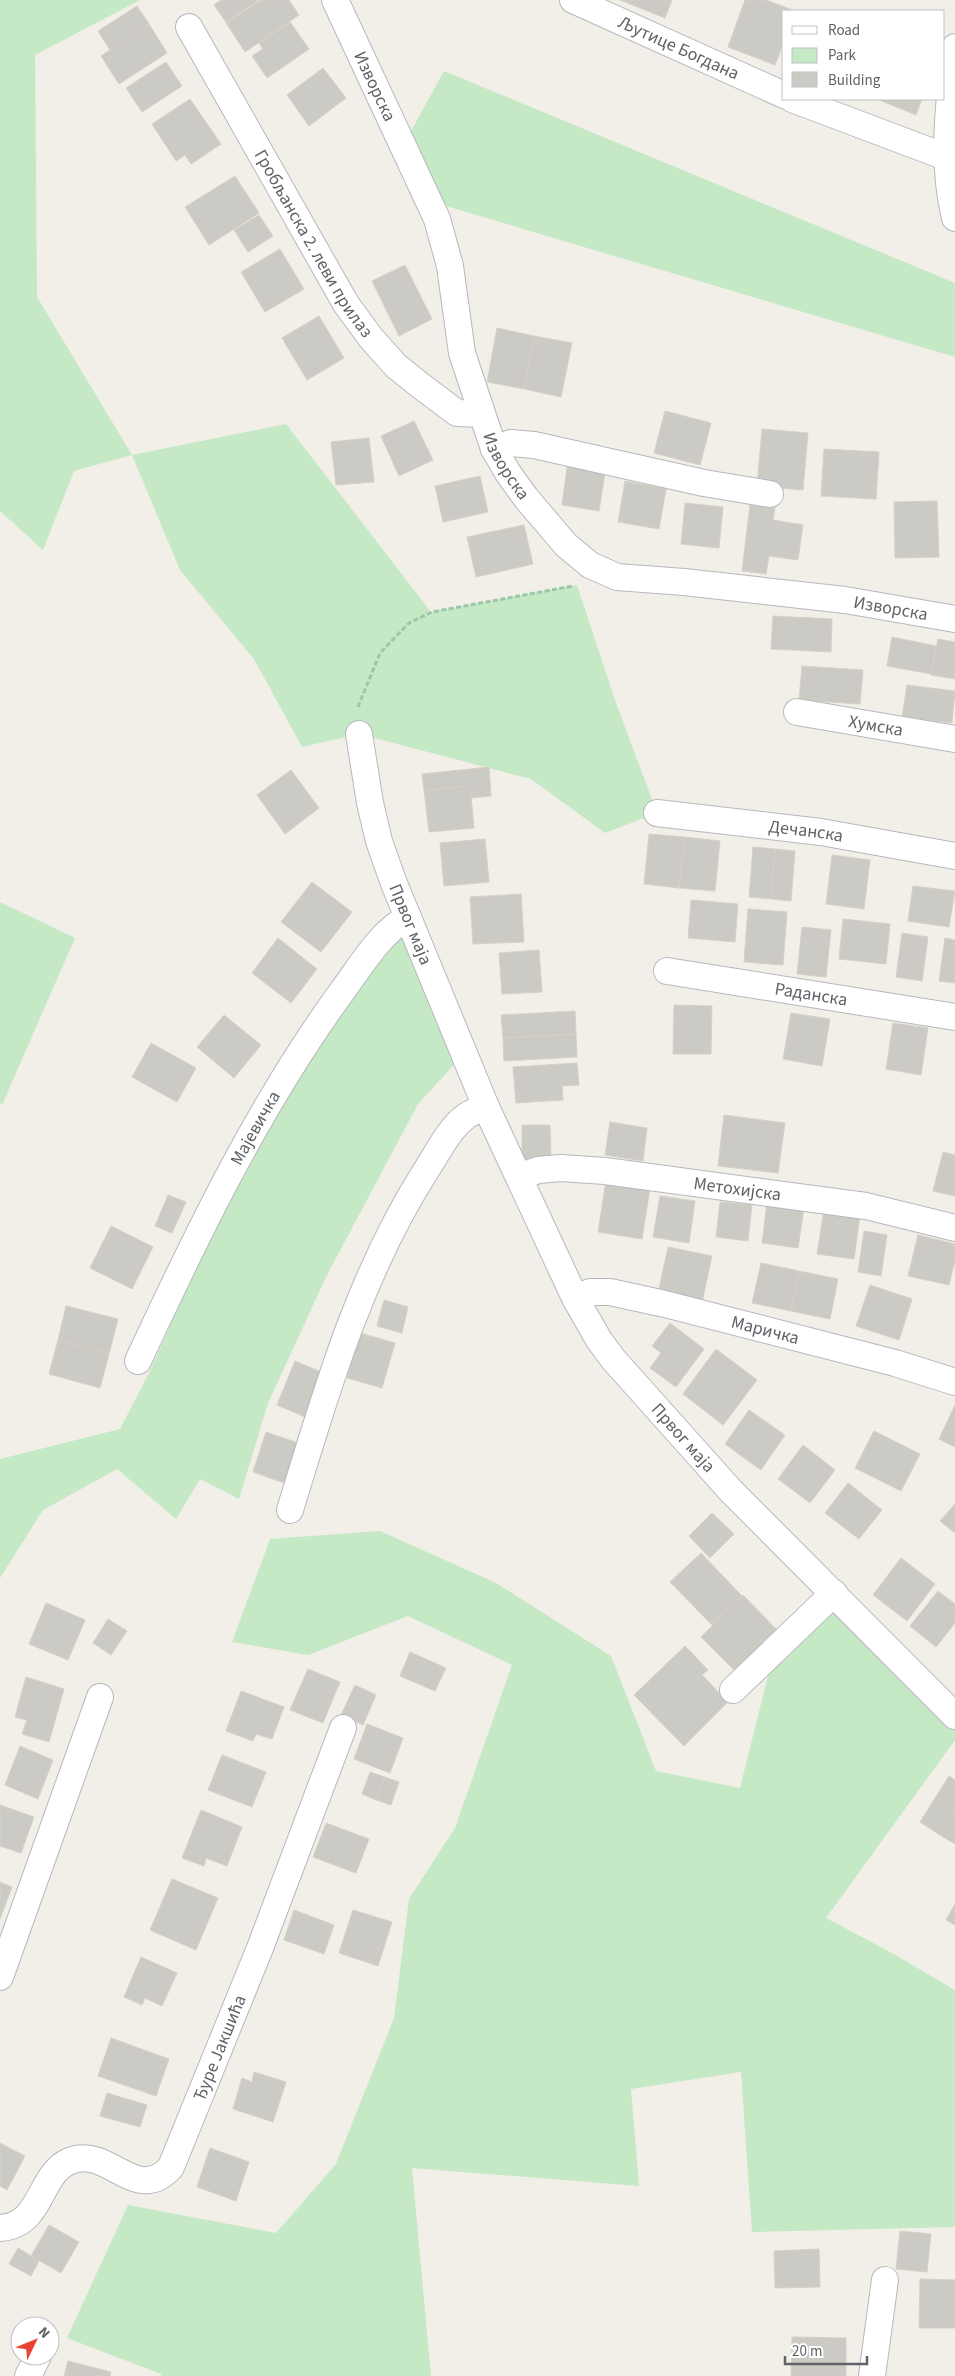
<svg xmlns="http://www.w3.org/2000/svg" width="955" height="2376" viewBox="0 0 955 2376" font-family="'Source Sans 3',sans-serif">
  <rect width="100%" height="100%" fill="#f1efe8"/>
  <g fill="#c5e8c5">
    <polygon points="0,0 140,0 35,55 37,297 132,455 286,424 431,612 577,585 616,703 657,813 605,833 531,779 359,734 302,747 254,659 180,570 132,455 74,471 43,550 0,511"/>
    <polygon points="444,71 955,283 955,357 429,201 404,144"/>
    <polygon points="0,902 75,938 2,1105 0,1103"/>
    <polygon points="408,917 464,1054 418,1104 326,1277 268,1403 239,1499 200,1479 176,1519 117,1469 43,1510 0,1578 0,1459 120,1429 150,1371 275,1090"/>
    <polygon points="380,1531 496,1583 611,1656 656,1771 740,1788 775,1648 834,1593 955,1715 955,1740 826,1918 892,1953 955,1990 955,2227 752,2232 741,2072 631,2089 639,2186 412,2168 431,2376 161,2376 161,2374 67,2338 128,2205 276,2233 336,2164 394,2018 409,1899 455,1828 512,1665 408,1616 308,1655 232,1642 270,1539"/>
  </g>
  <g fill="#cccac5" stroke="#d6d1c6">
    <polygon points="221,0 259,0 226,22 214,5"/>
    <polygon points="261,0 289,0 299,15 245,52 226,23"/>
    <polygon points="620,0 672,0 665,18"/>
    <polygon points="745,0 766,0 795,11 784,11 784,42 775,65 728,47"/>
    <polygon points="137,6 149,24 110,50 98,31"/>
    <polygon points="290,22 309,49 267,78 252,56 263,49 259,43"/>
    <polygon points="149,24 167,53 119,84 101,56"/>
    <polygon points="166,62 182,86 142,112 126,88"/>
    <polygon points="323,68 346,98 309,126 287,95"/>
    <polygon points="190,99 221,144 191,164 185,155 176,161 152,124"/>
    <polygon points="877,99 922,99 916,115"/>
    <polygon points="235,176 259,213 209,245 185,207"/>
    <polygon points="259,215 273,236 248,252 234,230"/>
    <polygon points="280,249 304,289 265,312 241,272"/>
    <polygon points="405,265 432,319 399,336 372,281"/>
    <polygon points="319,316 344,358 307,380 282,338"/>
    <polygon points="497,328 534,336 524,389 487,382"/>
    <polygon points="534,336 572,343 561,397 524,389"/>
    <polygon points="665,411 711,423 700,465 654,453"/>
    <polygon points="414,421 433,460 399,476 381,436"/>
    <polygon points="762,429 808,433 803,490 757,486"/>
    <polygon points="369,438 374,482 336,485 331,442"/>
    <polygon points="824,449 879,452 876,499 821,496"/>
    <polygon points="568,461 606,467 599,511 562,505"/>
    <polygon points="480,476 488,512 443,522 435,486"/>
    <polygon points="625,481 666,489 659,529 618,522"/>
    <polygon points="937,501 939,557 895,558 894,502"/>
    <polygon points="685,503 723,507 719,548 681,544"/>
    <polygon points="750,505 775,508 773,520 803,525 798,560 769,556 766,574 742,571"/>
    <polygon points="524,525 533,564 476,577 467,537"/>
    <polygon points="773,616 832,619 831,652 771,649"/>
    <polygon points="892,637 936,646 931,674 887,666"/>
    <polygon points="938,639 955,642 955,679 931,675"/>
    <polygon points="802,666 863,670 860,704 799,700"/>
    <polygon points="907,685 955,691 952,723 902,717"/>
    <polygon points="489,767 491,796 471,798 470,786 424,791 422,774"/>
    <polygon points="291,770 319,808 285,834 257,795"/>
    <polygon points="470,786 474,828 429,832 424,791"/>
    <polygon points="649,834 685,837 679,888 644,884"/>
    <polygon points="685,837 720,841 715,891 679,888"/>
    <polygon points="485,839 489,882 444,886 440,843"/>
    <polygon points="753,847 775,849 771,899 749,897"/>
    <polygon points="775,849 795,851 791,901 771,899"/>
    <polygon points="832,855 870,860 864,909 826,904"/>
    <polygon points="312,882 352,912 321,952 281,922"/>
    <polygon points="913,886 955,891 949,927 908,921"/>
    <polygon points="521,894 524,942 473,944 470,897"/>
    <polygon points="691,900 738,904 735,942 688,938"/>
    <polygon points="748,909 787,912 783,965 744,962"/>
    <polygon points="843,919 890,924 886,964 839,959"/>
    <polygon points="802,927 831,930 826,977 797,974"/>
    <polygon points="902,933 928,937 922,981 896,977"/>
    <polygon points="278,938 317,969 291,1003 252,973"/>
    <polygon points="945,938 955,940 955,983 939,981"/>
    <polygon points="539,950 542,992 502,994 499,953"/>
    <polygon points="674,1005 712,1006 711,1054 673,1054"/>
    <polygon points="575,1011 576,1034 503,1038 501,1015"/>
    <polygon points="791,1013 830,1019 822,1066 783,1059"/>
    <polygon points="224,1015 261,1045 234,1078 197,1047"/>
    <polygon points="893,1023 928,1028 921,1075 886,1069"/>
    <polygon points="576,1034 577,1057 504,1061 503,1038"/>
    <polygon points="151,1043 196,1068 177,1102 132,1077"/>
    <polygon points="577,1063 579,1085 562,1086 563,1100 516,1103 513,1067"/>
    <polygon points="724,1115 785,1123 778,1173 718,1166"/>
    <polygon points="610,1122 647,1128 643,1161 605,1155"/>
    <polygon points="522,1125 550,1125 551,1158 522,1159"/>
    <polygon points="943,1152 955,1155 955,1196 933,1191"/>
    <polygon points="606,1181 650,1188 642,1239 598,1232"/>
    <polygon points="168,1195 186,1202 172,1233 155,1226"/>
    <polygon points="660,1196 695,1201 689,1243 653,1237"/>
    <polygon points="720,1202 752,1205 748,1241 716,1237"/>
    <polygon points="767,1203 804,1208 798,1248 762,1243"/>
    <polygon points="824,1210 860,1215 854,1259 817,1254"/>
    <polygon points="111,1226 153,1247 132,1289 90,1268"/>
    <polygon points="864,1231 887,1235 881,1276 858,1272"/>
    <polygon points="918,1235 955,1244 955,1261 949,1285 908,1276"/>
    <polygon points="668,1247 712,1256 702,1303 658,1293"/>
    <polygon points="761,1263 799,1271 791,1311 752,1303"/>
    <polygon points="799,1271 838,1279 830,1319 791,1311"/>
    <polygon points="870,1285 912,1299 899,1340 856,1326"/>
    <polygon points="384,1300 408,1307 402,1333 377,1326"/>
    <polygon points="66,1306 118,1319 109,1354 58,1340"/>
    <polygon points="670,1323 704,1349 676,1387 650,1368 661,1353 652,1346"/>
    <polygon points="360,1333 395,1343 382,1388 347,1378"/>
    <polygon points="58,1340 109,1354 100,1388 49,1374"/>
    <polygon points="716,1349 757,1380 723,1425 683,1394"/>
    <polygon points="295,1361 328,1375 310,1419 277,1405"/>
    <polygon points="955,1405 955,1447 939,1439"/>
    <polygon points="749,1410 785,1435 761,1470 725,1444"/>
    <polygon points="874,1431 920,1454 901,1491 855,1468"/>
    <polygon points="266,1432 304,1445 290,1485 253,1472"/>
    <polygon points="803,1445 835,1470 810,1503 778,1479"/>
    <polygon points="848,1483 882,1510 859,1539 825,1513"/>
    <polygon points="955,1504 955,1533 940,1521"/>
    <polygon points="712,1513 734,1534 710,1558 689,1536"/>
    <polygon points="701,1553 742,1596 712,1625 670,1582"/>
    <polygon points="901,1558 935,1584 907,1621 873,1595"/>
    <polygon points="938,1591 955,1604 955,1623 936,1647 910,1626"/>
    <polygon points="743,1595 776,1629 734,1670 701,1637"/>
    <polygon points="46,1603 85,1620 68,1660 29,1644"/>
    <polygon points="108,1619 127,1631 111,1655 93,1643"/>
    <polygon points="685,1646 708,1670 702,1675 728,1702 684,1746 634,1695"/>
    <polygon points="410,1652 446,1668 435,1691 400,1676"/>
    <polygon points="308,1669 340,1682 323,1723 290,1710"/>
    <polygon points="26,1677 64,1689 49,1742 22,1734 27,1720 15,1717"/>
    <polygon points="355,1685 376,1695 363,1725 341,1715"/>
    <polygon points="241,1691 284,1707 272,1739 256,1734 253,1741 226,1731"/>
    <polygon points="367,1724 403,1738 390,1773 354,1759"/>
    <polygon points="20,1746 53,1760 38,1799 5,1785"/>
    <polygon points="222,1755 266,1772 252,1807 208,1790"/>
    <polygon points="370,1772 385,1777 376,1800 362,1794"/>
    <polygon points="949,1776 955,1780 955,1811 940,1835 920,1822"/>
    <polygon points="385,1777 399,1782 391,1805 376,1800"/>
    <polygon points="0,1805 34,1817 21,1853 0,1846"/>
    <polygon points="201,1810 242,1827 227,1866 206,1858 204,1866 182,1858"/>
    <polygon points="955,1811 955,1844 940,1835"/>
    <polygon points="326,1823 369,1839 356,1873 313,1857"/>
    <polygon points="172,1879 218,1898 196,1950 150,1930"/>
    <polygon points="0,1882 12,1887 0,1919"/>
    <polygon points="955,1904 955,1925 946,1920"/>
    <polygon points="294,1910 334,1925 324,1954 284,1940"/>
    <polygon points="353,1910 392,1922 378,1966 339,1953"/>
    <polygon points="141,1957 177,1973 162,2006 145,1998 142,2005 124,1997"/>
    <polygon points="111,2038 169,2059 156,2096 98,2076"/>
    <polygon points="254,2072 286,2082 273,2122 233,2109 242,2078 252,2082"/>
    <polygon points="107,2093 147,2105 140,2127 100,2116"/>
    <polygon points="0,2143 25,2156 7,2190 0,2186"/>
    <polygon points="210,2148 249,2162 236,2201 197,2187"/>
    <polygon points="49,2225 79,2242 61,2273 31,2256"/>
    <polygon points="900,2231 931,2234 927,2272 896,2269"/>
    <polygon points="18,2248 39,2261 31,2276 9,2264"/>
    <polygon points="819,2249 820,2287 775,2288 774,2251"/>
    <polygon points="920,2279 955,2280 955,2328 919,2328"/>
    <polygon points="792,2337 846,2338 846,2376 791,2376"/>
    <polygon points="68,2361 111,2372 110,2376 64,2376"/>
  </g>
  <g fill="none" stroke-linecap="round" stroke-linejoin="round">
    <g stroke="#b5b8bc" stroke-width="28">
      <g id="minor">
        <path id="s1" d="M335,0L437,219L450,266L462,353L494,449L508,473L526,498L566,545L590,565L617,577L684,582L845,600L955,619"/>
        <path id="s2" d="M573,0L784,95"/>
        <path id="s3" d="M189,27L346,304L371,338L396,366L421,386L457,413L481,414"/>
        <path d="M955,47C949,104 941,161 955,218"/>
        <polyline points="792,99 946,157"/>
        <polyline points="494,449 511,443 534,445 704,483 770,494"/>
        <path id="s4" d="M797,712L955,739"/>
        <path id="s5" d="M359,734L370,803L379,841L393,881L486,1107L575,1298L599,1340L613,1359L731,1491L955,1716"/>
        <path id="s6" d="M657,813L821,832L955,856"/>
        <path id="s7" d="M667,971L955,1017"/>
        <path id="s8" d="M519,1177L538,1170L561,1168L605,1171L866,1206L955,1228"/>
        <path id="s9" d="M575,1298L590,1292H610L665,1304L895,1363L955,1382"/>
        <path id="s10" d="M138,1361C198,1232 259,1105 343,990C362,964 380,933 408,917"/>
        <path d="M290,1510C326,1392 360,1273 427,1169C438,1152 449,1129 465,1117C471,1112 479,1110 486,1107"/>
        <polyline points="733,1690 834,1593"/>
        <polyline points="0,1977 100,1697"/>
        <path id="s11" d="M0,2228C46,2225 37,2168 76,2159C111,2151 138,2204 171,2167L260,1948L343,1728"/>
        <polyline points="28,2376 38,2356"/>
        <polyline points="872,2376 885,2280"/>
      </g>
    </g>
    <polyline stroke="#9cc7a9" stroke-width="3" stroke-dasharray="5 2.5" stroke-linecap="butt" points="358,707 380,653 409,623 432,612 573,586"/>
    <use href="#minor" stroke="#fff" stroke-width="26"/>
  </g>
  <g text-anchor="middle" stroke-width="4.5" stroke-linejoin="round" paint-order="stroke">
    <g font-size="18" fill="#5f6368" stroke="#fff">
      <text dy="6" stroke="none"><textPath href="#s2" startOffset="116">Љутице Богдана</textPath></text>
      <text dy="6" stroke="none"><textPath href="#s1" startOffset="95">Изворска</textPath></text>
      <text dy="6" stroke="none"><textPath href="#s3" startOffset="250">Гробљанска 2. леви прилаз</textPath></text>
      <text dy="6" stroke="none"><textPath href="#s1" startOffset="500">Изворска</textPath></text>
      <text dy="6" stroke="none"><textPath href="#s1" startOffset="936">Изворска</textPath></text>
      <text dy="6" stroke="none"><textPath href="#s4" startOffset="80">Хумска</textPath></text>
      <text dy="6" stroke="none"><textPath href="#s6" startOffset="150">Дечанска</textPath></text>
      <text dy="6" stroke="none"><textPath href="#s5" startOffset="198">Првог маја</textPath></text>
      <text dy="6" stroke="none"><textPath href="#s7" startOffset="146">Раданска</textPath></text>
      <text dy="6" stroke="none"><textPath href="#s10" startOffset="261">Мајевичка</textPath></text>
      <text dy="6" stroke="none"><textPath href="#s8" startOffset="221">Метохијска</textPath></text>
      <text dy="6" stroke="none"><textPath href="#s9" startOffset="196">Маричка</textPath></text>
      <text dy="6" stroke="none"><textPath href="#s5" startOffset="784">Првог маја</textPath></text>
      <text dy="6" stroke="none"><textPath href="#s11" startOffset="340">Ђуре Јакшића</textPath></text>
    </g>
  </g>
  <rect x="782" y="10" width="162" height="90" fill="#ffffff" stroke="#bfc1c3"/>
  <rect x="792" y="26" width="25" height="8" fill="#ffffff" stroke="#bfc1c3"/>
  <text x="828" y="35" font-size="15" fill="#5f6368">Road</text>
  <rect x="792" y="48" width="25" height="15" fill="#c5e8c5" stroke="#bfc1c3"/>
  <text x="828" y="60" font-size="15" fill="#5f6368">Park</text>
  <rect x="792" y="72" width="25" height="15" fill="#cccac5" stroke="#bfc1c3"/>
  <text x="828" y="85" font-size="15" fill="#5f6368">Building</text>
  <g transform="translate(35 2341) rotate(47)"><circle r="24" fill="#ffffff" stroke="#bfc1c3"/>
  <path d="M0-4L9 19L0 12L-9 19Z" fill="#ea4335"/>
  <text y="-8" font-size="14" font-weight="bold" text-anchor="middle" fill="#5f6368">N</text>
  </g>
  <path d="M785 2356v8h82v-8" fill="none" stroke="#5f6368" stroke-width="2.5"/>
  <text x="792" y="2356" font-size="15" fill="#5f6368" stroke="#ffffff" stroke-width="4" paint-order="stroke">20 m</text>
</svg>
